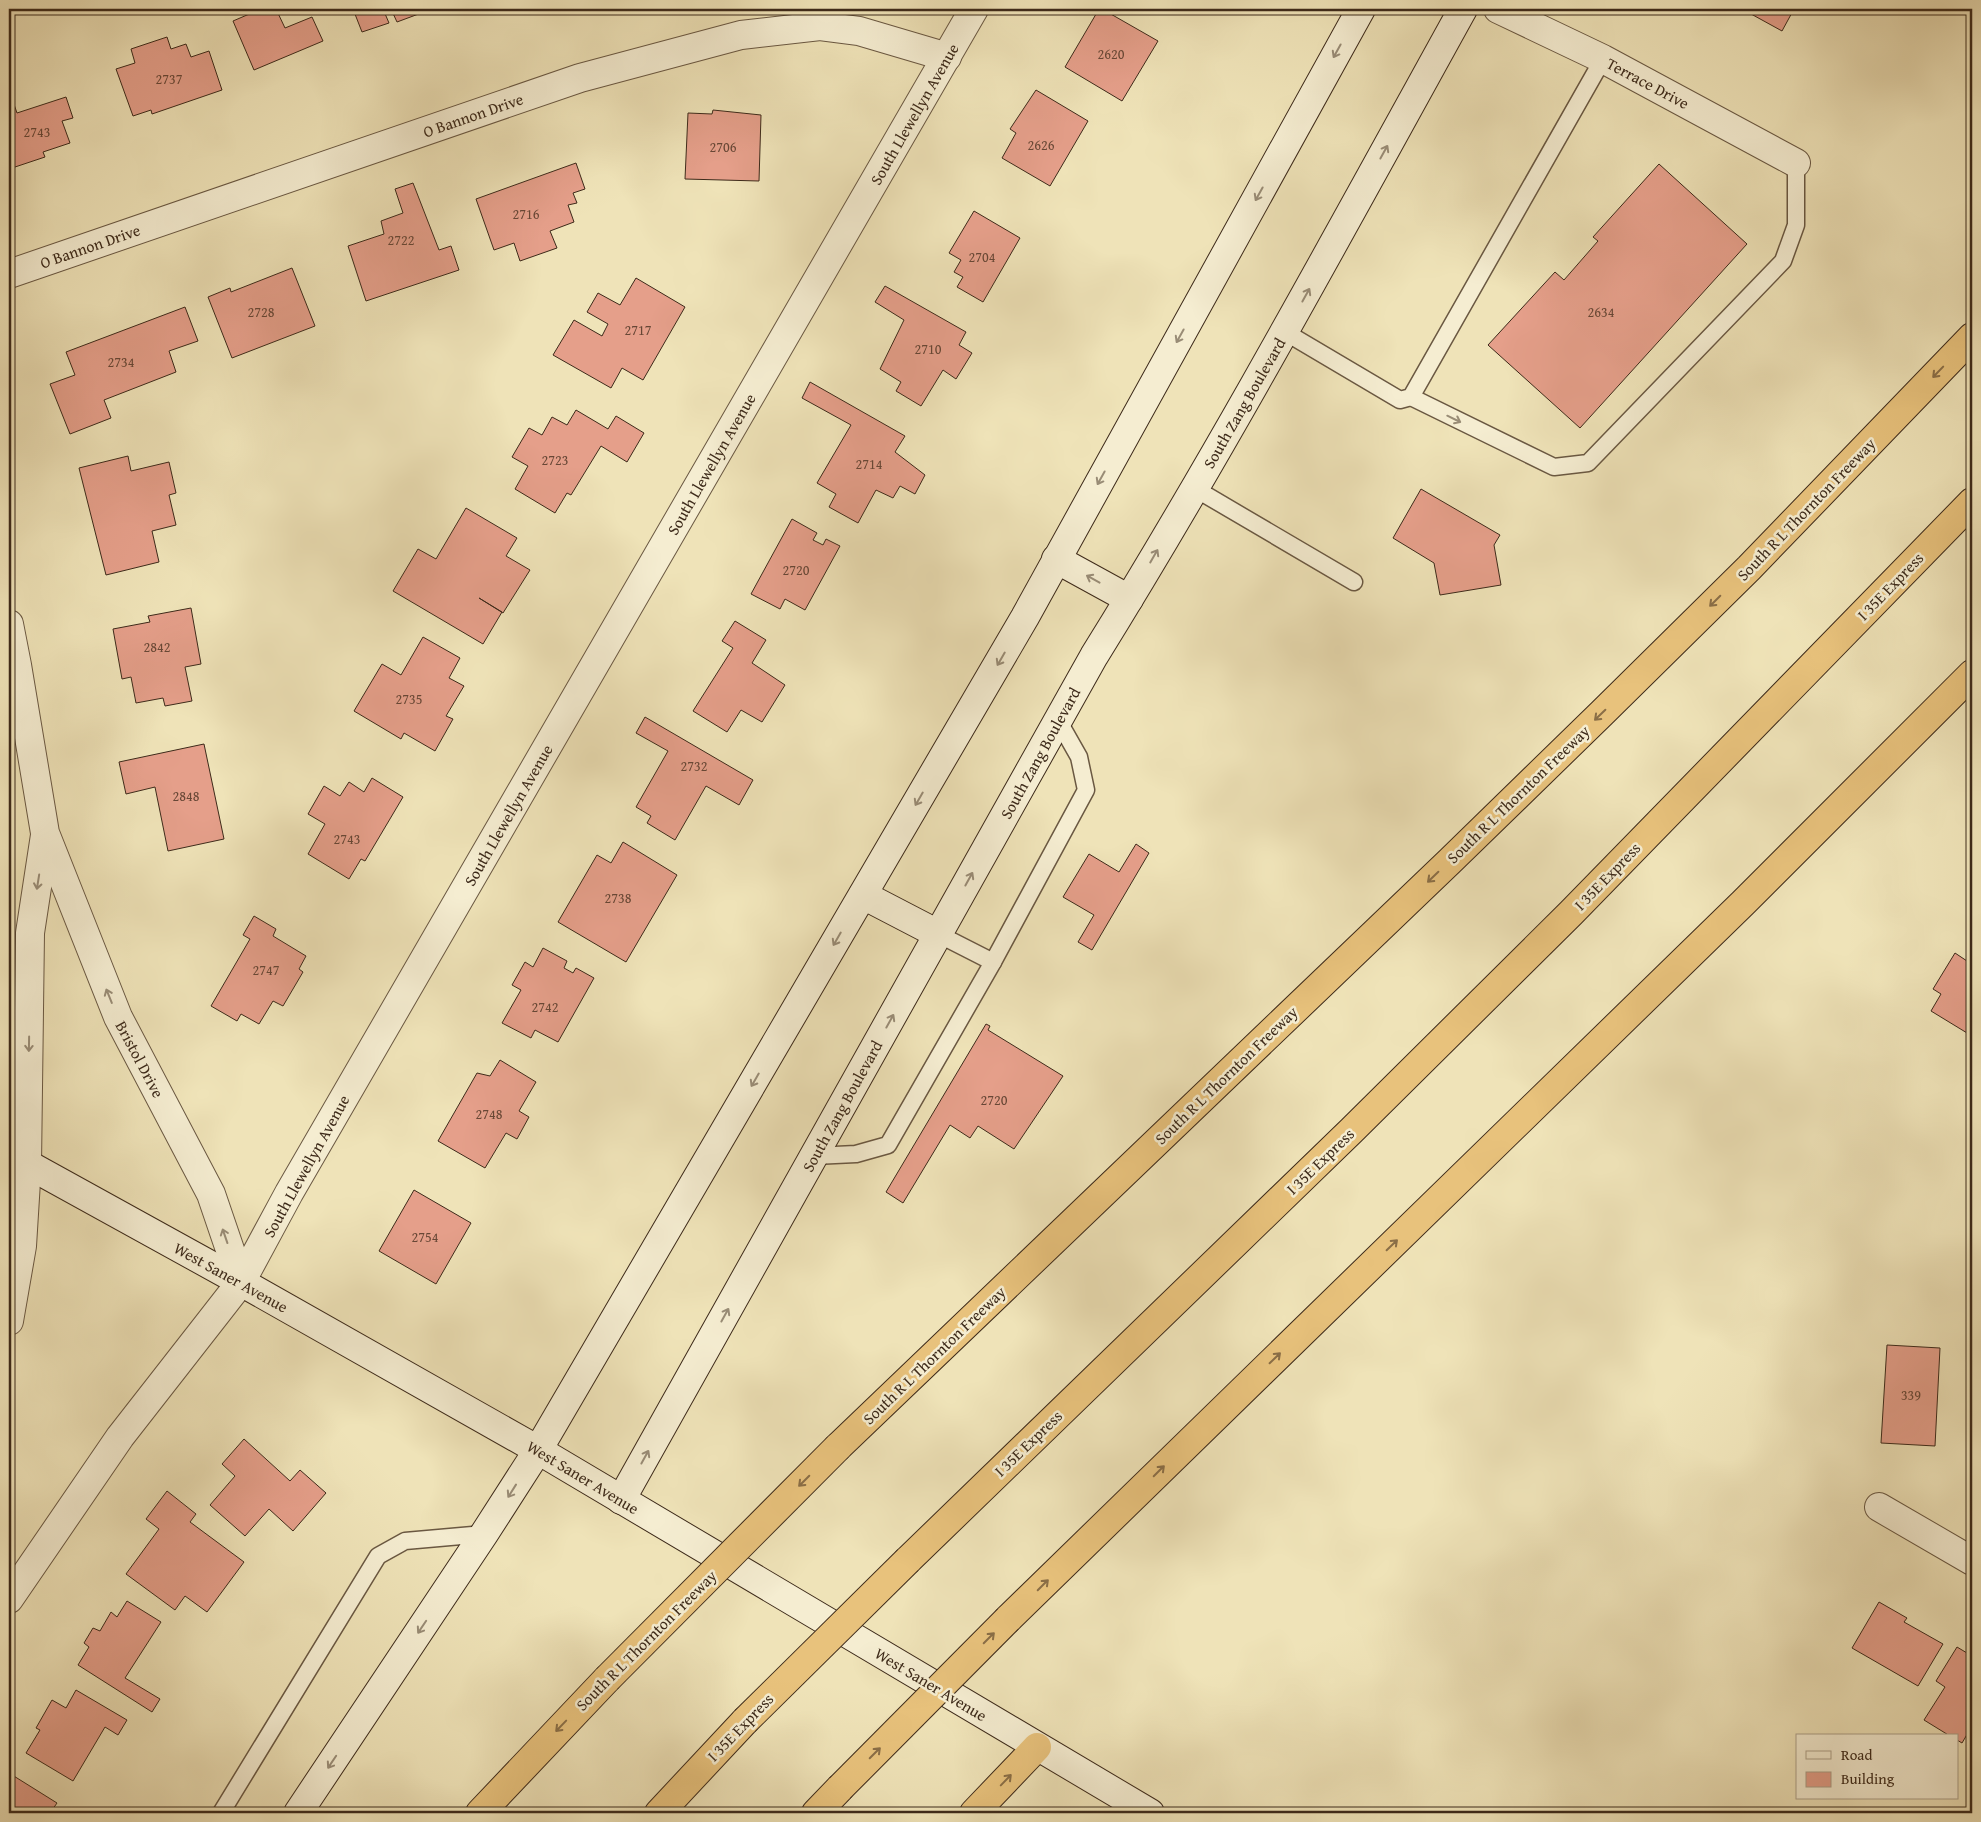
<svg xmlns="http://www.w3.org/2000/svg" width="1981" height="1822" viewBox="0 0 1981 1822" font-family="'Gentium Book Plus',serif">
  <rect width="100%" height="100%" fill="#efe3b8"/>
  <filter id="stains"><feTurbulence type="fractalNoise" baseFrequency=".004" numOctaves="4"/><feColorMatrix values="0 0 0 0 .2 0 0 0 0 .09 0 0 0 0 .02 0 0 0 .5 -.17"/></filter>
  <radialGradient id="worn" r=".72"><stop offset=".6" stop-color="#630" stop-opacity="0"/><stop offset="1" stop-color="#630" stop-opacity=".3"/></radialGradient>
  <g fill="#e59f8a" stroke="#3d2a1a">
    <polygon points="261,9 276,9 285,28 312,17 323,41 254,70 233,21"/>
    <polygon points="353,9 383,9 389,23 362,32"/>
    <polygon points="391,9 432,9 397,22"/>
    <polygon points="1099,9 1102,9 1158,41 1122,101 1065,67"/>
    <polygon points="1742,9 1794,9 1782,31"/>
    <polygon points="167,37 171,49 186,44 191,57 209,51 222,90 152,114 151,110 133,116 116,69 135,63 131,49"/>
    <polygon points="9,90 17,113 66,97 73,118 62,121 70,143 43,152 45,157 9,169"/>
    <polygon points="1036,90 1088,121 1050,186 1002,158 1016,133 1010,129"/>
    <polygon points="713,110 761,115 759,181 685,179 688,113 712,114"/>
    <polygon points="576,163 585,189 573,193 577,203 568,205 574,222 550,231 557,248 520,261 514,243 494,250 476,199"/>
    <polygon points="1659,164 1747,244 1580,428 1488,345 1555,272 1564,280 1598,241 1593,237"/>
    <polygon points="413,183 439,250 451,246 459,270 366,301 348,246 384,234 381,221 403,213 395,189"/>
    <polygon points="974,211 1020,238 983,302 957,287 963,277 954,272 961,260 949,253"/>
    <polygon points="292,268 315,326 232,358 208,297 230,288 231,292"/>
    <polygon points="636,278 685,307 643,380 622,368 611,388 553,355 574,320 602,336 608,324 587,312 598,293 620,305"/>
    <polygon points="885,286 966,332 959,345 972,353 956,379 943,370 921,406 896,391 901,382 880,369 904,320 875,302"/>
    <polygon points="185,307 198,341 169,351 176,372 104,400 111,418 70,434 50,384 75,375 66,352"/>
    <polygon points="810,382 905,436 895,452 925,475 915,494 900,486 893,498 876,490 858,523 829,507 836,494 817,483 851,425 802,398"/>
    <polygon points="576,410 608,429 616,416 644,433 627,462 601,446 571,495 567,493 555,513 515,489 528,466 512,457 529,428 542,435 552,417 567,425"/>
    <polygon points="128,456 131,471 169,462 176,493 169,495 176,525 152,531 159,562 106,575 79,468"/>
    <polygon points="1421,489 1500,535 1494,545 1501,585 1440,595 1434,563 1393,538"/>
    <polygon points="466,508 517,538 506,556 530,570 503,613 479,598 502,612 483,644 393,591 418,549 436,559"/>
    <polygon points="792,519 817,533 813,540 823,545 826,539 840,546 805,610 785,599 780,609 751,594"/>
    <polygon points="191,608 201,664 185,667 192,701 165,706 163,698 136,703 131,677 122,679 113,629 150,622 148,616"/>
    <polygon points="735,621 766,640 752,663 785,685 762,722 741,710 727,732 693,711 733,648 722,641"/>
    <polygon points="423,637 460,658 449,678 464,686 446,716 453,719 435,751 404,733 401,739 354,711 382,664 401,675"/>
    <polygon points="645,717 753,780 739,805 706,786 675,840 647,823 651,816 636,807 668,751 636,733"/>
    <polygon points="204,744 224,839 168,851 155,787 126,794 119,762"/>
    <polygon points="372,778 403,797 365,861 361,859 349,879 308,854 325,824 308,814 324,786 340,796 349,782 364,792"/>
    <polygon points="623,842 677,875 626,962 558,922 597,855 611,863"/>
    <polygon points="1136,844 1149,853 1092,950 1078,942 1094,915 1063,897 1089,854 1119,872"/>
    <polygon points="254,916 276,929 273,936 306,956 299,969 303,972 283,1006 273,1001 259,1024 241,1014 237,1021 211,1006 250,939 243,935"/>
    <polygon points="543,948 567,961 564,968 573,973 576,968 594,978 558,1042 535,1030 531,1038 502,1023 521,990 512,985 525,962 533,967"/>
    <polygon points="1955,953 1970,963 1968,966 1972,969 1972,1036 1931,1011 1941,994 1933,989"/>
    <polygon points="986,1024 990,1026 988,1030 1063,1076 1014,1149 978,1126 970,1138 950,1125 903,1203 886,1192"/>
    <polygon points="500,1060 536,1082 519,1111 529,1117 517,1139 506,1133 485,1168 438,1141 477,1073 490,1076"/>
    <polygon points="414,1190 471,1223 436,1284 379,1251"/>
    <polygon points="1887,1345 1940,1348 1935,1446 1881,1443"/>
    <polygon points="244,1439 290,1481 300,1470 326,1493 293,1531 269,1509 245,1536 210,1505 235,1476 222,1464"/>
    <polygon points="167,1491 196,1514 190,1522 244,1562 207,1612 185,1596 175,1610 126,1574 159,1529 146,1519"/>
    <polygon points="127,1601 161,1622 125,1678 160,1699 152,1712 78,1665 89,1647 84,1643 93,1628 100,1631 111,1612 117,1617"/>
    <polygon points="1879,1602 1907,1618 1904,1622 1943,1644 1918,1686 1852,1648"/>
    <polygon points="1957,1647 1972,1656 1972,1663 1970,1666 1972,1668 1972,1726 1962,1743 1957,1740 1957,1736 1950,1736 1924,1720 1945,1687 1936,1681"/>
    <polygon points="76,1690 127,1720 118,1735 105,1727 73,1781 26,1753 40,1730 36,1728 52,1700 66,1708"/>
    <polygon points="9,1773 57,1803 50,1813 9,1813"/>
  </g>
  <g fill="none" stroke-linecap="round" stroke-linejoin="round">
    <g stroke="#6a5842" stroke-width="19">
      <g id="lane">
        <polyline points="1285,332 1400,400 1411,397 1603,59"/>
        <polyline points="1411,397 1554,467 1588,463 1783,261 1796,225 1796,163"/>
        <polyline points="1194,488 1354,582"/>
        <polyline points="938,934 993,962"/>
        <polyline points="814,1156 856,1154 888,1145 993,962 1086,790 1079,757 1058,720"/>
        <polyline points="221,1813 378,1556 405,1541 484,1534"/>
      </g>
    </g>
    <g stroke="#6a5842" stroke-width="30">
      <g id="street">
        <polyline points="1498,9 1603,59 1796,163"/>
        <polyline points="9,274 580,78 741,35 820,26 859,31 947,57"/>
        <polyline points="9,624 17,665 45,833 118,1017 211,1194 241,1282"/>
        <polyline points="9,1321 22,1246 27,1165 30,933 45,835"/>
        <polyline points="1879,1507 1972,1561"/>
        <polyline points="9,1599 120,1437 241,1282 289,1193 974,9"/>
      </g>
    </g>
    <g stroke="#3d2a1a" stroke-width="30">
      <g id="secondary">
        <polyline points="1056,559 1129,599"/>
        <polyline points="863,895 938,934"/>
        <polyline points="9,1154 241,1282 538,1450 1150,1813"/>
        <path d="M621,1500L1094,656C1225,445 1343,226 1463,9"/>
        <polyline points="298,1813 484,1534 538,1450 1025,617 1361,9"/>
      </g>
    </g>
    <g stroke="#3d2a1a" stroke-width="30">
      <g id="highway">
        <polyline points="838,1447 1450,861 1602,713 1749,568 1972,337"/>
        <polyline points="908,1560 1352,1130 1571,913 1972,502"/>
        <polyline points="1008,1619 1743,903 1972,674"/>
        <polyline points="480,1813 607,1679"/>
        <polyline points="659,1813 745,1721"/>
        <polyline points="816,1813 840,1788"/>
        <polyline points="974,1813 1037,1747"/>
      </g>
    </g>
    <use href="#lane" stroke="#f5edd1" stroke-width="16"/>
    <use href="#street" stroke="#f5edd1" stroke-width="28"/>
    <use href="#secondary" stroke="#f5edd1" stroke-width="28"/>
    <use href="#highway" stroke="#e8c27c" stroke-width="28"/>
    <g stroke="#3d2a1a" stroke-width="30" stroke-linecap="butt">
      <g id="highway-bridge">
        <polyline points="607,1679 838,1447"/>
        <polyline points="745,1721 908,1560"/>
        <polyline points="840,1788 1008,1619"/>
      </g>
    </g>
    <use href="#highway-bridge" stroke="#e8c27c" stroke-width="28"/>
  </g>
  <defs><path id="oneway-shaft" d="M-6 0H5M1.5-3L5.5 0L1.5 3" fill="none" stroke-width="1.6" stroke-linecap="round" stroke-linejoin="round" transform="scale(1.25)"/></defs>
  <g stroke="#998c76">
    <use href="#oneway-shaft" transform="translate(1337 51) rotate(119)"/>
    <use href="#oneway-shaft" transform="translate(1384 152) rotate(-61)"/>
    <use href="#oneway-shaft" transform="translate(1259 194) rotate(119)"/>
    <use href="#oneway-shaft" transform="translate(1306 295) rotate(-61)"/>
    <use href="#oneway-shaft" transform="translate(1180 336) rotate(119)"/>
    <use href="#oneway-shaft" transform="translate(1454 419) rotate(26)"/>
    <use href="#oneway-shaft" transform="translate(1101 478) rotate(119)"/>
    <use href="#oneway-shaft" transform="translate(1154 556) rotate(-60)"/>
    <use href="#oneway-shaft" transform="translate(1093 579) rotate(-151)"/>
    <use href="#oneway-shaft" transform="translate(1001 659) rotate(120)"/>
    <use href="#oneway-shaft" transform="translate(919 799) rotate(120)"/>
    <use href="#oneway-shaft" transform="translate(969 879) rotate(-61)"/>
    <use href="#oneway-shaft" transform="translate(38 882) rotate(99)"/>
    <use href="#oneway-shaft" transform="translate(837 939) rotate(120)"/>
    <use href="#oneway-shaft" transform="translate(109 996) rotate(-112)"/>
    <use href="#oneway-shaft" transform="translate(890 1021) rotate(-61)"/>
    <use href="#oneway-shaft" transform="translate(29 1044) rotate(91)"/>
    <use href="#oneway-shaft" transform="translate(755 1080) rotate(120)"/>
    <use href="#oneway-shaft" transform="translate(225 1236) rotate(-109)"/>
    <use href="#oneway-shaft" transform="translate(725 1315) rotate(-61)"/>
    <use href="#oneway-shaft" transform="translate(645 1457) rotate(-61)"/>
    <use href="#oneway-shaft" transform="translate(512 1491) rotate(122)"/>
    <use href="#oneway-shaft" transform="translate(422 1627) rotate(124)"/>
    <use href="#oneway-shaft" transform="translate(332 1762) rotate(124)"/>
  </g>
  <g stroke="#8a6e46">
    <use href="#oneway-shaft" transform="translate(1938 372) rotate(134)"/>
    <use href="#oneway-shaft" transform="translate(1715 601) rotate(135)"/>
    <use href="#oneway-shaft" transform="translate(1600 715) rotate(136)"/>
    <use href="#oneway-shaft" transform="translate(1433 877) rotate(136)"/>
    <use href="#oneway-shaft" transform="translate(1392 1245) rotate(-44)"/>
    <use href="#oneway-shaft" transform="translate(1275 1358) rotate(-44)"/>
    <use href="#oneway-shaft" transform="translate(1159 1471) rotate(-45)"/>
    <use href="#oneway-shaft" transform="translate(804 1481) rotate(135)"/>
    <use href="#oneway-shaft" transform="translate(1043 1585) rotate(-45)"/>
    <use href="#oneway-shaft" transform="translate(989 1638) rotate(-45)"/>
    <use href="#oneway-shaft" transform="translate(561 1726) rotate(134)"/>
    <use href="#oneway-shaft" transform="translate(875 1753) rotate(-45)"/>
    <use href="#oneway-shaft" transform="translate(1006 1780) rotate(-46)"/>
  </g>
  <g text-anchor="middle" stroke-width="5" stroke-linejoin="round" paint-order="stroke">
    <g font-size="14" fill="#674736">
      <text x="1111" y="59">2620</text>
      <text x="169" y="84">2737</text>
      <text x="37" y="137">2743</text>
      <text x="1041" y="150">2626</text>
      <text x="723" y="152">2706</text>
      <text x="526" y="219">2716</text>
      <text x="401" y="245">2722</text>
      <text x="982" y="262">2704</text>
      <text x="261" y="317">2728</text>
      <text x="1601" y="317">2634</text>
      <text x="638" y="335">2717</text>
      <text x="928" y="354">2710</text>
      <text x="121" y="367">2734</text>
      <text x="555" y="465">2723</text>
      <text x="869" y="469">2714</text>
      <text x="796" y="575">2720</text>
      <text x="157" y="652">2842</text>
      <text x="409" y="704">2735</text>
      <text x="694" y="771">2732</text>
      <text x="186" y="801">2848</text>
      <text x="347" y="844">2743</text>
      <text x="618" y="903">2738</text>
      <text x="266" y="975">2747</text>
      <text x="545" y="1012">2742</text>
      <text x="994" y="1105">2720</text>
      <text x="489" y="1119">2748</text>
      <text x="425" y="1242">2754</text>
      <text x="1911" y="1400">339</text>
    </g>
    <g font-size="16" fill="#3d2a1a" stroke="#f5edd1">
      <text transform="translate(1648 83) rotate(28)" y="6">Terrace Drive</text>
      <text transform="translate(914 114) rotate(-60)" y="6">South Llewellyn Avenue</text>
      <text transform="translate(473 115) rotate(-19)" y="6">O Bannon Drive</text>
      <text transform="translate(90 246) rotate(-19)" y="6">O Bannon Drive</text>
      <text transform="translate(1244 403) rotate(-60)" y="6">South Zang Boulevard</text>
      <text transform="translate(711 464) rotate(-60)" y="6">South Llewellyn Avenue</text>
      <text transform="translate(1806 509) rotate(-46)" y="6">South R L Thornton Freeway</text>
      <text transform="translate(1890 586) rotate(-46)" y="6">I 35E Express</text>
      <text transform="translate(1040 753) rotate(-61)" y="6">South Zang Boulevard</text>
      <text transform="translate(1518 794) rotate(-44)" y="6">South R L Thornton Freeway</text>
      <text transform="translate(508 815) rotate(-60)" y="6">South Llewellyn Avenue</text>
      <text transform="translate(1607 876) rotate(-46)" y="6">I 35E Express</text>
      <text transform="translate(140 1059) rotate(62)" y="6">Bristol Drive</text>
      <text transform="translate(1226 1075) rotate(-44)" y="6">South R L Thornton Freeway</text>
      <text transform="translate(842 1106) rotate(-61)" y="6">South Zang Boulevard</text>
      <text transform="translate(1320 1161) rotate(-44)" y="6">I 35E Express</text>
      <text transform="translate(306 1166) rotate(-61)" y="6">South Llewellyn Avenue</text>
      <text transform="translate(231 1277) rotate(29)" y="6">West Saner Avenue</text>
      <text transform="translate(934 1355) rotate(-44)" y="6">South R L Thornton Freeway</text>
      <text transform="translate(1028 1443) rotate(-44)" y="6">I 35E Express</text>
      <text transform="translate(583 1477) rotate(31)" y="6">West Saner Avenue</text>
      <text transform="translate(646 1640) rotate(-45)" y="6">South R L Thornton Freeway</text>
      <text transform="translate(931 1684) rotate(31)" y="6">West Saner Avenue</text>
      <text transform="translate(740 1727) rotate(-46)" y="6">I 35E Express</text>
    </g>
  </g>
  <rect width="1981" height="1822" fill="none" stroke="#efe3b8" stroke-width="30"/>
  <rect x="10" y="10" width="1961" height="1802" fill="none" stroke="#3d2a1a" stroke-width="2.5"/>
  <rect x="15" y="15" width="1951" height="1792" fill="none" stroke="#3d2a1a"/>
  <rect x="1796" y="1734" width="162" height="65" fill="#f5edd1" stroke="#ab9f88"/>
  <rect x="1806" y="1751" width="25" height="8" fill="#f5edd1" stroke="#ab9f88"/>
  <text x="1841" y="1760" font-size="15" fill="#3d2a1a">Road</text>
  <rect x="1806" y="1772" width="25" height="15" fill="#e59f8a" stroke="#ab9f88"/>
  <text x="1841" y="1784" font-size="15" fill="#3d2a1a">Building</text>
  <rect width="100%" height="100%" filter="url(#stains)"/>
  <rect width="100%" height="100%" fill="url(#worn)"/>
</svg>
